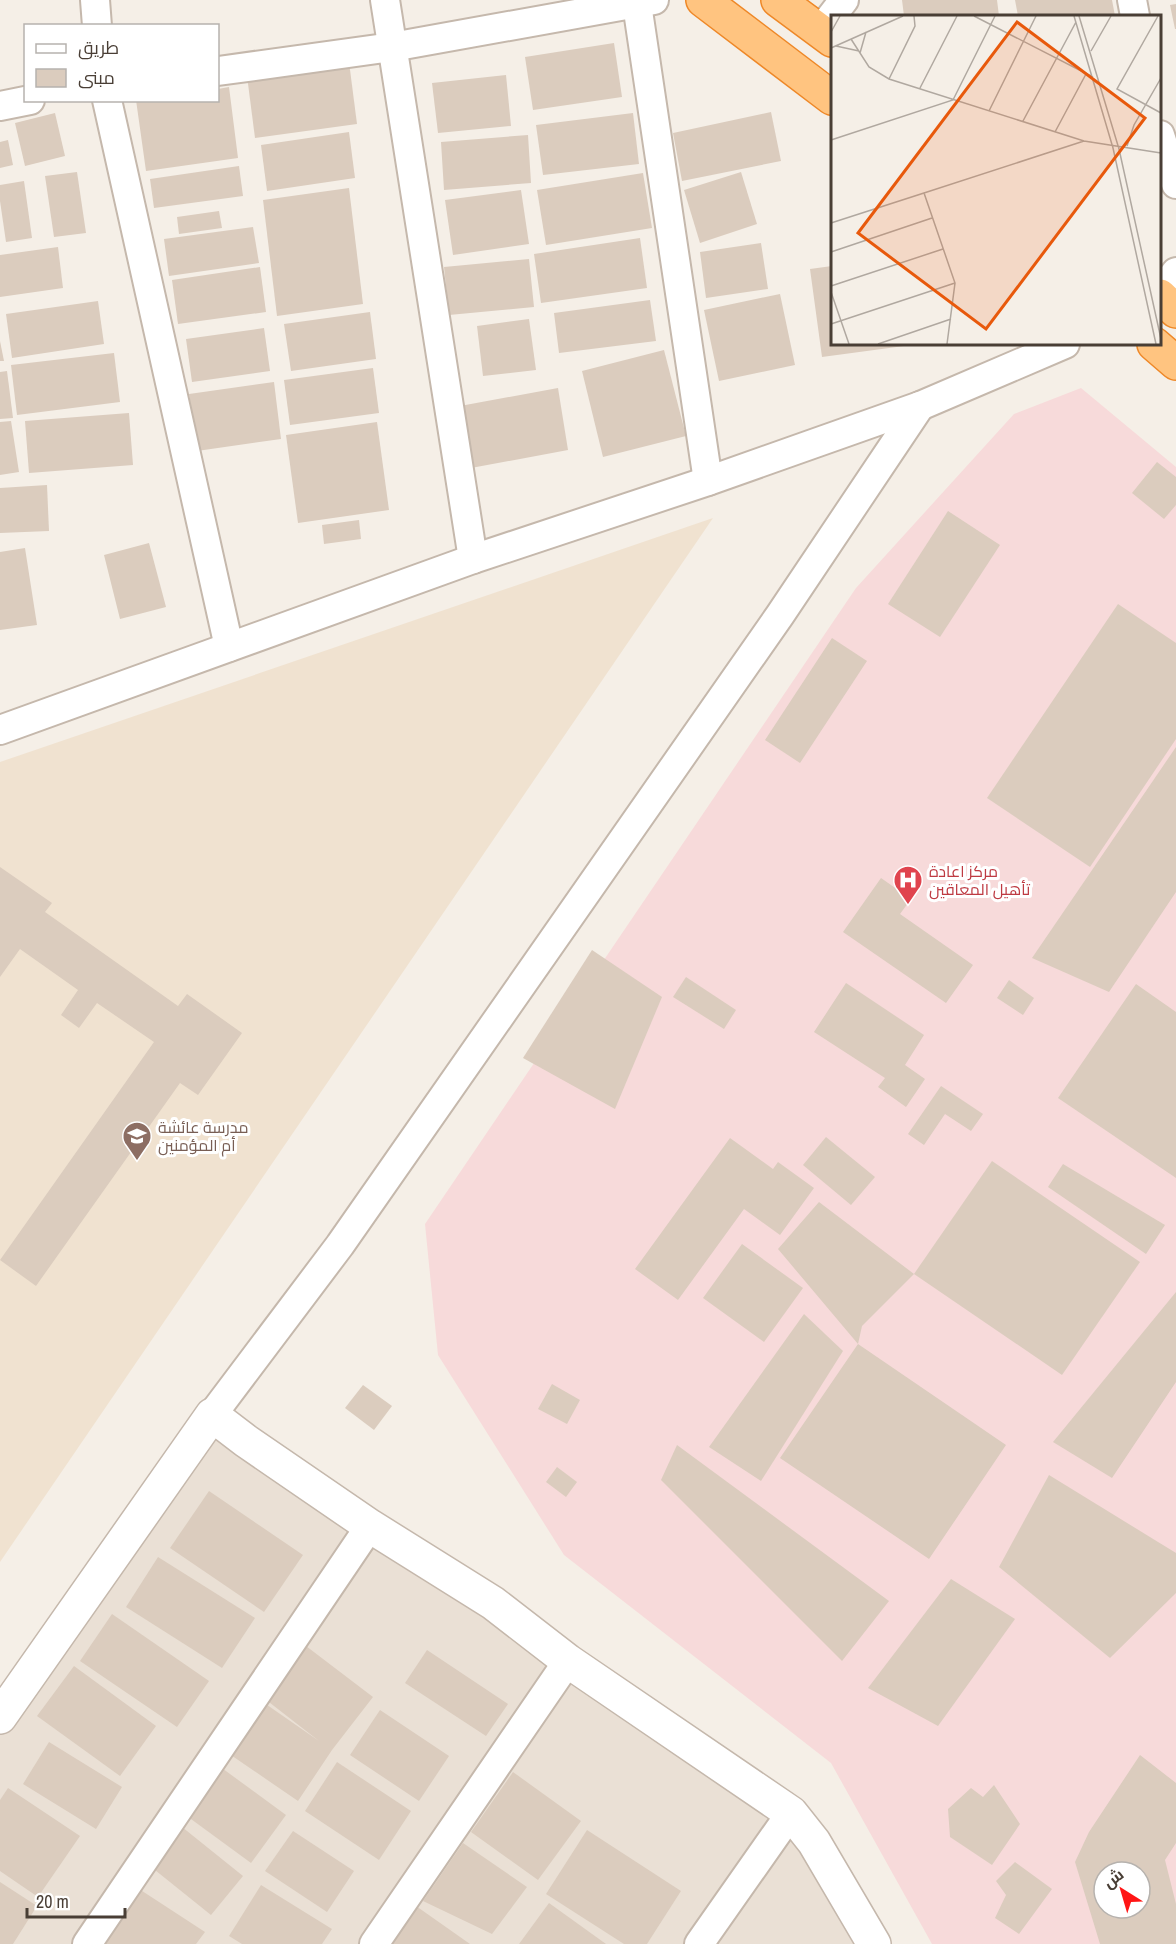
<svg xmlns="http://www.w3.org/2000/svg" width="1176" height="1944" viewBox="0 0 1176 1944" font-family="'Archivo Narrow',Cairo,sans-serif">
  <rect width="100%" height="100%" fill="#f5efe7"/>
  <polygon fill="#eae0d5" points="212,1416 789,1813 869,1944 0,1944 0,1724"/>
  <polygon fill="#f0e2d0" points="713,518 0,1562 0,762"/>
  <path fill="#f7dada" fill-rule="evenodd" d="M1081,388L1176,467V1944H932L831,1763L564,1555L438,1355L425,1224L856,588L1014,414ZM1104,1872H1140V1908H1104Z"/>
  <g fill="#dbccbe" fill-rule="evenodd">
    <polygon points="902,0 997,0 999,16 904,16"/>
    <polygon points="1015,0 1112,0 1115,16 1018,16"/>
    <polygon points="1176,4 1176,29 1175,29 1170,5"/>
    <polygon points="614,43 622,97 533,110 525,57"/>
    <polygon points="349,62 357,124 255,138 247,76"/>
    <polygon points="506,75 511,126 438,133 432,83"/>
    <polygon points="229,87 238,158 146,171 136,100 218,100 218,89"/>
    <polygon points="771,112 781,161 682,181 673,133"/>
    <polygon points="55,113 65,156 25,166 15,123"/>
    <polygon points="633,113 639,164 543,175 536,125"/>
    <polygon points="349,132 355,178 267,191 261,145"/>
    <polygon points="528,135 531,183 444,190 441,142"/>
    <polygon points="8,140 13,165 0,168 0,142"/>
    <polygon points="239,166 243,196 154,208 150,179"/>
    <polygon points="77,172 86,233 54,237 45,176"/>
    <polygon points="741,172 757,224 700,243 684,190"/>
    <polygon points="643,173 652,228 546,245 537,190"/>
    <polygon points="24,181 32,238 6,242 0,201 0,185"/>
    <polygon points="349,188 363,304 277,316 263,200"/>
    <polygon points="521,190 529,244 453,255 445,200"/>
    <polygon points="219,211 222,228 179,234 177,217"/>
    <polygon points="253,227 259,263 169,276 164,239"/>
    <polygon points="640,238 647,288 541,303 534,254"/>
    <polygon points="761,243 768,289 706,298 700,252"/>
    <polygon points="58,247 63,288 0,297 0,255"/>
    <polygon points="529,259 534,307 449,315 444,267"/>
    <polygon points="832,266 832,344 904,344 904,346 822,357 810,269"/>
    <polygon points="260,267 266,312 178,324 172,280"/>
    <polygon points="780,294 795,365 719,381 704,310"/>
    <polygon points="650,300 656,341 559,353 554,313"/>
    <polygon points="98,301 104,344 12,358 6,314"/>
    <polygon points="370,312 376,359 291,371 284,324"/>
    <polygon points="529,319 536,370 483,376 477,326"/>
    <polygon points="264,328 270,371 192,382 186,339"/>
    <polygon points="0,341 4,361 0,361"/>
    <polygon points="664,350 686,436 603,457 582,371"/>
    <polygon points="114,353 120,402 17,415 11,365"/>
    <polygon points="373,368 379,413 290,425 284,380"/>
    <polygon points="7,371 13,418 0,419 0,372"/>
    <polygon points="274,382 281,439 197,451 189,394"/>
    <polygon points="558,388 568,450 471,468 460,406"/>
    <polygon points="129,413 133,465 29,473 25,421"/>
    <polygon points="11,421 19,472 0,475 0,422"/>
    <polygon points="377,422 389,510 298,523 286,435"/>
    <polygon points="1157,462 1176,477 1176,505 1164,519 1132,493"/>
    <polygon points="47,485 49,531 0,533 0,488"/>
    <polygon points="948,511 1000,545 940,637 888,604"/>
    <polygon points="359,520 361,539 324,544 322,525"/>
    <polygon points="149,543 166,607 120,619 104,555"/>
    <polygon points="25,548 37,625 0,630 0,552"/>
    <polygon points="1118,604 1176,643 1176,739 1090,867 987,798"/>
    <polygon points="832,638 867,661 800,763 765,740"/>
    <polygon points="1176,747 1176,892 1109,992 1032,958"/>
    <polygon points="0,867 52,903 45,912 178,1006 187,994 242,1033 198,1095 180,1083 36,1286 0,1260 154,1042 97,1003 79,1028 61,1015 78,990 20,949 0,977"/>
    <polygon points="881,878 911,899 900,914 973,965 946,1003 843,932"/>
    <polygon points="592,950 662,997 615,1109 523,1058"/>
    <polygon points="686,977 736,1010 724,1029 673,997"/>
    <polygon points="1009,980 1034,998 1023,1015 997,998"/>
    <polygon points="846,983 924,1035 905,1065 925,1079 906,1107 878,1087 885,1078 814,1032"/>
    <polygon points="1136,984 1176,1012 1176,1178 1058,1098"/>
    <polygon points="941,1086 983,1114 971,1131 945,1114 924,1145 908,1134"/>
    <polygon points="826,1137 875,1177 851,1205 803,1165"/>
    <polygon points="730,1138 773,1169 778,1162 814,1188 780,1235 744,1209 678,1300 635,1269"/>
    <polygon points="992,1161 1140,1262 1062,1375 914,1274"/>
    <polygon points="1063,1164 1165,1225 1146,1254 1048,1187"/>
    <polygon points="819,1202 914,1274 862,1326 858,1344 1006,1445 929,1559 780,1458 858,1344 778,1249"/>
    <polygon points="742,1244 803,1288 764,1342 703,1298"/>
    <polygon points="1176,1292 1176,1382 1112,1478 1053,1442"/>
    <polygon points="804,1314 843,1351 761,1481 709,1447"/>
    <polygon points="552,1384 580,1400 567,1424 538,1409"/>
    <polygon points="363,1385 392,1406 374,1430 345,1408"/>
    <polygon points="677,1445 889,1601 842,1661 661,1480"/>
    <polygon points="557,1467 577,1482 566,1497 546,1482"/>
    <polygon points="1049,1475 1176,1553 1176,1593 1110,1658 999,1567"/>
    <polygon points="209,1491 303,1555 264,1612 170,1548"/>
    <polygon points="158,1557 255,1618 222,1668 126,1607"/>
    <polygon points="951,1579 1015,1619 938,1726 868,1688"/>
    <polygon points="112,1614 209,1681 177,1727 80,1661"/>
    <polygon points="306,1646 373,1697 332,1750 298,1801 225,1751 260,1700 319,1741 265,1699"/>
    <polygon points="427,1650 508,1704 486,1736 405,1683"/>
    <polygon points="74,1666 156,1726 120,1776 37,1716"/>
    <polygon points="380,1710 449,1756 419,1801 350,1755"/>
    <polygon points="49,1742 122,1787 96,1829 23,1784"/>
    <path d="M1140,1755L1176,1783V1843L1165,1860L1176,1904V1944H1100L1075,1862L1089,1832ZM1104,1872H1140V1908H1104Z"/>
    <polygon points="337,1762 411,1811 379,1860 305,1811"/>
    <polygon points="215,1763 286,1815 251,1863 180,1811"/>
    <polygon points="513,1772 581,1821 538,1880 471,1832"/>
    <polygon points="994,1785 1020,1824 992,1865 950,1837 948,1809 971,1788 983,1797"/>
    <polygon points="8,1788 80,1836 38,1897 0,1871 0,1800"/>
    <polygon points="182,1827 243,1876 211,1915 150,1866"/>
    <polygon points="587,1830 681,1891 647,1944 624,1944 546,1894"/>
    <polygon points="293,1831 354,1871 327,1912 265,1871"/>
    <polygon points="463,1843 527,1887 492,1934 423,1901"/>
    <polygon points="1015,1862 1052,1889 1019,1934 995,1918 1006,1895 996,1881"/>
    <polygon points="0,1882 37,1906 13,1944 0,1944"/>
    <polygon points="261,1885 332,1929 322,1944 242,1944 229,1936"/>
    <polygon points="136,1887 205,1932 196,1944 98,1944"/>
    <polygon points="549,1903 606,1944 519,1944"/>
    <polygon points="416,1906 470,1944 389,1944"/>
  </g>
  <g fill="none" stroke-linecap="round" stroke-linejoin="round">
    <g stroke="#c5b8ac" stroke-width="32">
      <g id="minor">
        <polyline points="95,0 97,26"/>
        <polyline points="385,0 473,559"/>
        <polyline points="1132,0 1135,16"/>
        <polyline points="637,4 708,481"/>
        <polyline points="820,31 844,0"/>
        <polyline points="218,71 392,47 654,0"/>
        <polyline points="107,100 229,647"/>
        <polyline points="0,106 30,100"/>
        <polyline points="1160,135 1176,184"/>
        <polyline points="1160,293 1176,272"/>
        <polyline points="0,730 473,559 708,481 920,406 1065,344"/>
        <polyline points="212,1415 340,1245 780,615 920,406"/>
        <polyline points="87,1944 370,1526"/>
        <polyline points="374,1944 568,1661"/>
        <polyline points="699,1944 791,1813"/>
      </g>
    </g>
    <g stroke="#c5b8ac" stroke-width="36">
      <polyline id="tertiary" points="0,1717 212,1415 246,1441 370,1526 493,1603 568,1661 791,1813 814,1842 874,1944"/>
    </g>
    <g stroke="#ee8828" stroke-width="36">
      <g id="trunk">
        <polyline points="703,0 832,98"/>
        <polyline points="778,0 832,40"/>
        <polyline points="1160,296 1176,311"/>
        <polyline points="1154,344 1176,363"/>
      </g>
    </g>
    <use href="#minor" stroke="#fff" stroke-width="28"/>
    <use href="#tertiary" stroke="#fff" stroke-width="33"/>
    <use href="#trunk" stroke="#ffc480" stroke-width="33"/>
  </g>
  <defs>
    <g id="hospital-pin" transform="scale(1.5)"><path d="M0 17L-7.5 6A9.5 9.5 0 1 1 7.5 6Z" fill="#e0444e" stroke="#fff"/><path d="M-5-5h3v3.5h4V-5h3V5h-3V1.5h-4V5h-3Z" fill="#fff"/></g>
    <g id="school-pin" transform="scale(1.5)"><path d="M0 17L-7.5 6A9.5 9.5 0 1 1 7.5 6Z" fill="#8d6e63" stroke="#fff"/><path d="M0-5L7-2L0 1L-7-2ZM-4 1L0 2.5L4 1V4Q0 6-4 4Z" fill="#fff"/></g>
  </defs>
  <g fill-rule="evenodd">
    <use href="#hospital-pin" x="908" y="880"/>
    <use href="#school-pin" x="137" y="1136"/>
  </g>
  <g text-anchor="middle" stroke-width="6" stroke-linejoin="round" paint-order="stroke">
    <g font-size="16" fill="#be3a42" stroke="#fff" text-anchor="start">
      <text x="929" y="877">مركز اعادة<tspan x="929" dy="18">تأهيل المعاقين</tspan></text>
    </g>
    <g font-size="16" fill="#785e54" stroke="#fff" text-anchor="start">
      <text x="158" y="1133">مدرسة عائشة<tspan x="158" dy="18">أم المؤمنين</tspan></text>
    </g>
  </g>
  <g transform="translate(831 15)">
    <rect width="330" height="330" fill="#f5efe7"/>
    <path fill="none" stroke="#b0a8a0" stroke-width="1.5" d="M143,1L262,62M243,1L282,133L325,329M248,1L288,134L330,324M327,1L286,74L330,98M0,17L9,1M20,24L38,52L58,64L253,126L330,138M5,31L28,36M0,33L72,1M260,36L280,1M29,38L35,17M58,64L84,11L83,1M89,73L126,1M158,96L205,1M192,106L245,7M224,117L255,59M0,125L122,85L164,1M296,131L303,110L330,63M93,178L253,126M0,208L93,178L124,268L116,329M0,237L101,203M0,271L112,234M0,277L18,329M0,309L124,268M47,329L120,304"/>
    <path fill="#e8590c" fill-opacity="0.15" stroke="#e8590c" stroke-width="3" d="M186,7L314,103L155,314L27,218Z"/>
    <rect width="330" height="330" fill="none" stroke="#493e35" stroke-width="3"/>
  </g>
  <rect x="24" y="24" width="195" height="78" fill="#ffffff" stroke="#b6b2ae" stroke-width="1.5"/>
  <rect x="36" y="44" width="30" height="9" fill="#ffffff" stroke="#b6b2ae" stroke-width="1.5"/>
  <text x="78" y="54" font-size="18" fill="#493e35">طريق</text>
  <rect x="36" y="69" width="30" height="18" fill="#dbccbe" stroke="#b6b2ae" stroke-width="1.5"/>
  <text x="78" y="84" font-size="18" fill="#493e35">مبنى</text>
  <g transform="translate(1122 1890) rotate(323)"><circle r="28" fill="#ffffff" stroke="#b6b2ae" stroke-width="1.5"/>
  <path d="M0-4.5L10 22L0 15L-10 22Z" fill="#ff1515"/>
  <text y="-9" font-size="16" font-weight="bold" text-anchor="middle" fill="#493e35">ش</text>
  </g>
  <path d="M27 1908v9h98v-9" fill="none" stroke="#493e35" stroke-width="3"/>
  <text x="36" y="1908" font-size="18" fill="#493e35" stroke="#ffffff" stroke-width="4.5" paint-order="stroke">20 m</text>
</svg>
